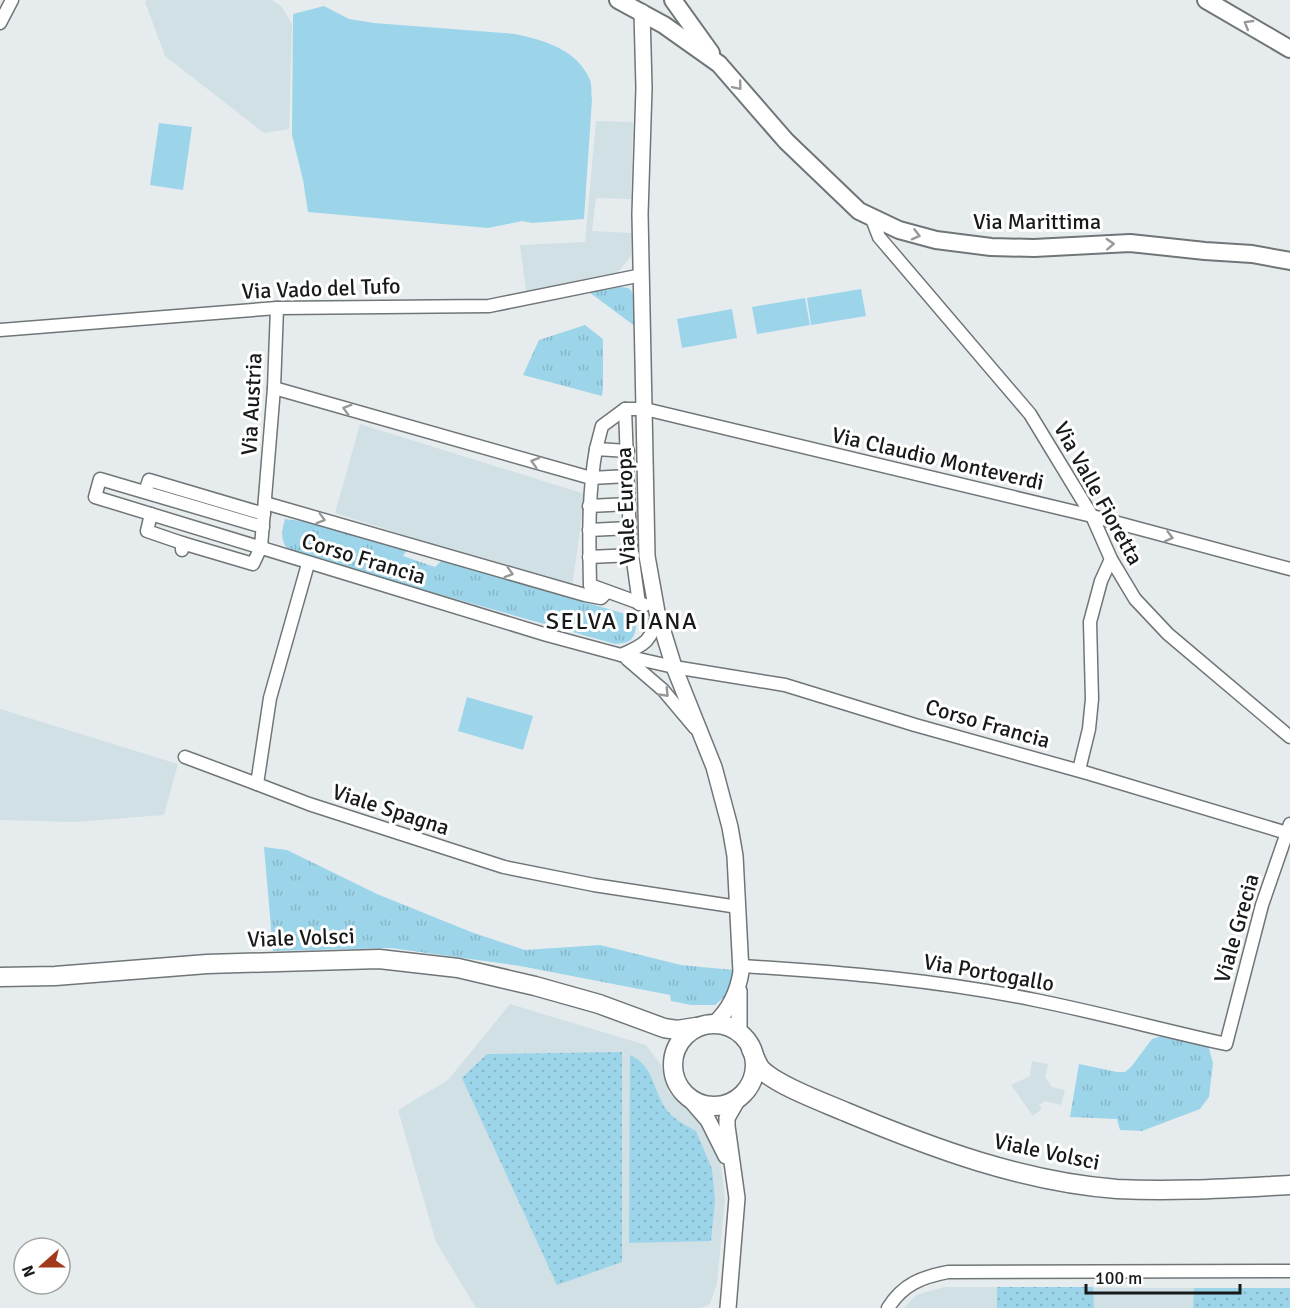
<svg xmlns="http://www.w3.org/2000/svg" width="1290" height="1308" viewBox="0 0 1290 1308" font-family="Signika,sans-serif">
  <defs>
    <pattern id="grass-dots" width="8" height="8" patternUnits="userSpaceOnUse" patternTransform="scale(1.5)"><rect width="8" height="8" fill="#9cd5e9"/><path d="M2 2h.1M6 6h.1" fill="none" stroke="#86b6c7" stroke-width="1.8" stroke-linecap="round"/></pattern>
    <pattern id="park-tufts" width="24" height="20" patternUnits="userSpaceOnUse" patternTransform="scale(1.5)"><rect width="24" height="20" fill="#9cd5e9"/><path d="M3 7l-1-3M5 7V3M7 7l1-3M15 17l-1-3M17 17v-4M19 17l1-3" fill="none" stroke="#86b6c7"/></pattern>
  </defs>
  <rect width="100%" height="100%" fill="#e6ecee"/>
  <g fill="#d1e0e5">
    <polygon points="147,0 272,0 282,7 292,24 289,129 264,133 165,56 145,2"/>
    <polygon points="596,121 633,122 631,199 596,198 592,231 632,233 631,256 617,273 526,291 520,245 585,242"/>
    <polygon points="360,424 585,494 572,588 335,513"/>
    <polygon points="0,709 178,764 164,815 75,822 0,820"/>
    <polygon points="510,1004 646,1045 661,1065 668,1092 688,1110 698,1117 706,1127 721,1165 725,1199 717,1284 710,1304 701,1308 476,1308 436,1242 398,1110 448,1080"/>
    <polygon points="1032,1061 1048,1064 1045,1077 1052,1087 1065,1090 1061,1105 1045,1101 1039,1105 1042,1109 1033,1116 1011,1085 1030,1076"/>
    <polygon points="944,1287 1194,1288 1193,1308 904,1308 916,1295"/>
  </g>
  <g fill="url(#grass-dots)">
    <polygon points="622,1052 622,1262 557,1285 462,1078 487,1054"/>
    <path d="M630,1055C654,1066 652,1088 666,1109C673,1119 685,1125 696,1131L712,1169L715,1200L711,1241L629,1243Z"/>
    <polygon points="997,1287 1093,1287 1094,1308 997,1308"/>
    <polygon points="1194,1288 1290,1288 1290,1308 1193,1308"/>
  </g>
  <g fill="url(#park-tufts)">
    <polygon points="621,287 628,288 631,290 635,300 636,327 589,292"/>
    <polygon points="585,325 603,339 603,389 602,396 523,375 539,340"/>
    <path d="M285,519L325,524L373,540L408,548L403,556L435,567L442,560L629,615L636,625C635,640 630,643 615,644L290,552C280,541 281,533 285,519Z"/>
    <polygon points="264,847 287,850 377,894 471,932 525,950 600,945 681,965 733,970 732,990 715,1005 691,1005 671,1001 670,995 520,966 391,948 273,951"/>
    <polygon points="1164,1035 1208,1045 1213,1063 1209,1097 1200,1109 1142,1131 1120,1130 1117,1119 1070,1117 1079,1064 1117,1072 1125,1072 1131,1067 1152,1039"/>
  </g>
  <g fill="#9cd5e9">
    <path d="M324,6L349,19L374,23L515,34C544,40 578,50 590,80C592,85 591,94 592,99L584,219L532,223L522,221L488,228L308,212L303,180L292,135L293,14Z"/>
    <polygon points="159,123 192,127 183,190 150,185"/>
    <polygon points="861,289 866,316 811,325 807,298"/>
    <polygon points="805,298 810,325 757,334 752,307"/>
    <polygon points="732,309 737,338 682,348 677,319"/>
    <polygon points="467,697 533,716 523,750 458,731"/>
  </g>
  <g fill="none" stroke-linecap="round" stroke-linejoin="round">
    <g stroke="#707577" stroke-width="15">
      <g id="minor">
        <polyline points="0,23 12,0"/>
        <polyline points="872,219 879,237 1030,414 1092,516 1111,559 1135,599 1168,634 1290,737"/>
        <polyline points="0,330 277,308 489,306 642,275"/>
        <polyline points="274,388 591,478 628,476"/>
        <polyline points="596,449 602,426 625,409"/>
        <path d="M628,451L596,449C588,494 589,538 590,585L645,605"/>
        <polyline points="145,492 149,480 264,514"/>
        <polyline points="265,503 585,595 601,598 607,592"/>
        <polyline points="589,506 629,504"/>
        <polyline points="151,514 147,531 182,543"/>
        <polyline points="263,527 100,479 95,497 547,635 621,655 674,667 785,685 915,725 1087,773 1287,833"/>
        <polyline points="589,530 630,528"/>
        <polyline points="182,550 182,543 253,564 261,547 274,388 277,308"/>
        <polyline points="589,557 633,555"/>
        <polyline points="308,564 270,698 257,784 309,804 504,867 594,885 738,907"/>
        <polyline points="639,604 630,539 625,409 645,409 1092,516 1290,569"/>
        <path d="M621,655C645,645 653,640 657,614"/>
        <polyline points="627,659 663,690 695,728"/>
        <polyline points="185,757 257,784"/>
        <polyline points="1079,770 1089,729 1092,699 1090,622 1101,581 1111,559"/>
        <path d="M742,966C840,972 938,980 1035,1000C1100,1013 1162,1030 1226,1044L1262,905L1290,824"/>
        <path d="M888,1308C903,1284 922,1277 948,1272L1290,1271"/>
      </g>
    </g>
    <g stroke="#707577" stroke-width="18">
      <g id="tertiary">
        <path d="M642,12L644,88L640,214L647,556L657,612L674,667L714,767L730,827L735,856L741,972C738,991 729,1010 715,1023"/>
        <polyline points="739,991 739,1033"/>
        <polyline points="689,1098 708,1120 726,1156"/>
        <polyline points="728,1308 737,1198 727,1126 727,1118 739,1097"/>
      </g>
    </g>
    <g stroke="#707577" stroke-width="20">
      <g id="secondary">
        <polyline points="618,0 664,25 719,64 786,141 859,211 899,230 936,240 991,247 1034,248 1130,243 1205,251 1252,254 1290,261"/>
        <polyline points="673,0 711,53"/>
        <polyline points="1206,0 1290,49"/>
      </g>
    </g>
    <g stroke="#707577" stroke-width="21">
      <g id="primary">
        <polyline points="0,977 55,976 207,964 379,959 458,968 535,986 599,1004 664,1028 677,1030 696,1027"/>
        <circle cx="714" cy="1065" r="41"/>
        <path d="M751,1049C754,1055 757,1064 761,1069C776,1085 825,1103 846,1112C932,1148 1023,1182 1117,1189C1175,1192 1232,1188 1290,1185"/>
      </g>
    </g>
    <use href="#minor" stroke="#fff" stroke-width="12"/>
    <use href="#tertiary" stroke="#fff" stroke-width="15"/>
    <use href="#secondary" stroke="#fff" stroke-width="16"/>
    <use href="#primary" stroke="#fff" stroke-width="18"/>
  </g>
  <defs><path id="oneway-chevron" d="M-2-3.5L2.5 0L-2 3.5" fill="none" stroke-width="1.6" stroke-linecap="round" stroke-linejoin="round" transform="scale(1.5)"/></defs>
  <g stroke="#979898">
    <use href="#oneway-chevron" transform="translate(1248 24) rotate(-149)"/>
    <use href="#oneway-chevron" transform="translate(738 86) rotate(50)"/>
    <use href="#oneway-chevron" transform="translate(916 235) rotate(14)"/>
    <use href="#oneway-chevron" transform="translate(1110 244) rotate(-3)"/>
    <use href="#oneway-chevron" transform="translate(347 409) rotate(-164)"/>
    <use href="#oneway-chevron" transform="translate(535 462) rotate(-164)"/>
    <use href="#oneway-chevron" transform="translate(321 519) rotate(16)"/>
    <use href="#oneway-chevron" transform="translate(1169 537) rotate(15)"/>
    <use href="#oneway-chevron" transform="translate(509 573) rotate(16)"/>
    <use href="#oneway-chevron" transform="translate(665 693) rotate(46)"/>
  </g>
  <g text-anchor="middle" stroke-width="6" stroke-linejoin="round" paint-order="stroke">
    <g font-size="22" fill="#17191a" stroke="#fff">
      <text x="1037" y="229">Via Marittima</text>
      <text transform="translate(321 288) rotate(-2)" y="8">Via Vado del Tufo</text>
      <text transform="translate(251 404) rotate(-87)" y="8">Via Austria</text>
      <text transform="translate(938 458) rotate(13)" y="8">Via Claudio Monteverdi</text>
      <text transform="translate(1099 493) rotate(61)" y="8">Via Valle Fioretta</text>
      <text transform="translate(625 506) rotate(-92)" y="8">Viale Europa</text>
      <text transform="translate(364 558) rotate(17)" y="8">Corso Francia</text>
      <text transform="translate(988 723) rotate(16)" y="8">Corso Francia</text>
      <text transform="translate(391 809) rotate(18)" y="8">Viale Spagna</text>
      <text transform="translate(1236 928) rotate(-74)" y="8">Viale Grecia</text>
      <text transform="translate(301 937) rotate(-2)" y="8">Viale Volsci</text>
      <text transform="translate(989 972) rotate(10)" y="8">Via Portogallo</text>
      <text transform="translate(1047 1151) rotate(12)" y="8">Viale Volsci</text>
    </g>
    <g font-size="24" letter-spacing="1.5" fill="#17191a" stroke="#fff">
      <text x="622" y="629">SELVA PIANA</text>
    </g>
  </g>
  <g transform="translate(42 1266) rotate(249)"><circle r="28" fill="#ffffff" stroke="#a2a3a3" stroke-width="1.5"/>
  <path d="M0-4.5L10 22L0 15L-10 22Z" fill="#a1391d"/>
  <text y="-9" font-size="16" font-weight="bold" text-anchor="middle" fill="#17191a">N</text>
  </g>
  <path d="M1086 1284v9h154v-9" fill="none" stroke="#17191a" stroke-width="3"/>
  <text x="1095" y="1284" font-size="18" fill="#17191a" stroke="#ffffff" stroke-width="4.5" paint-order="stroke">100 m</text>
</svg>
